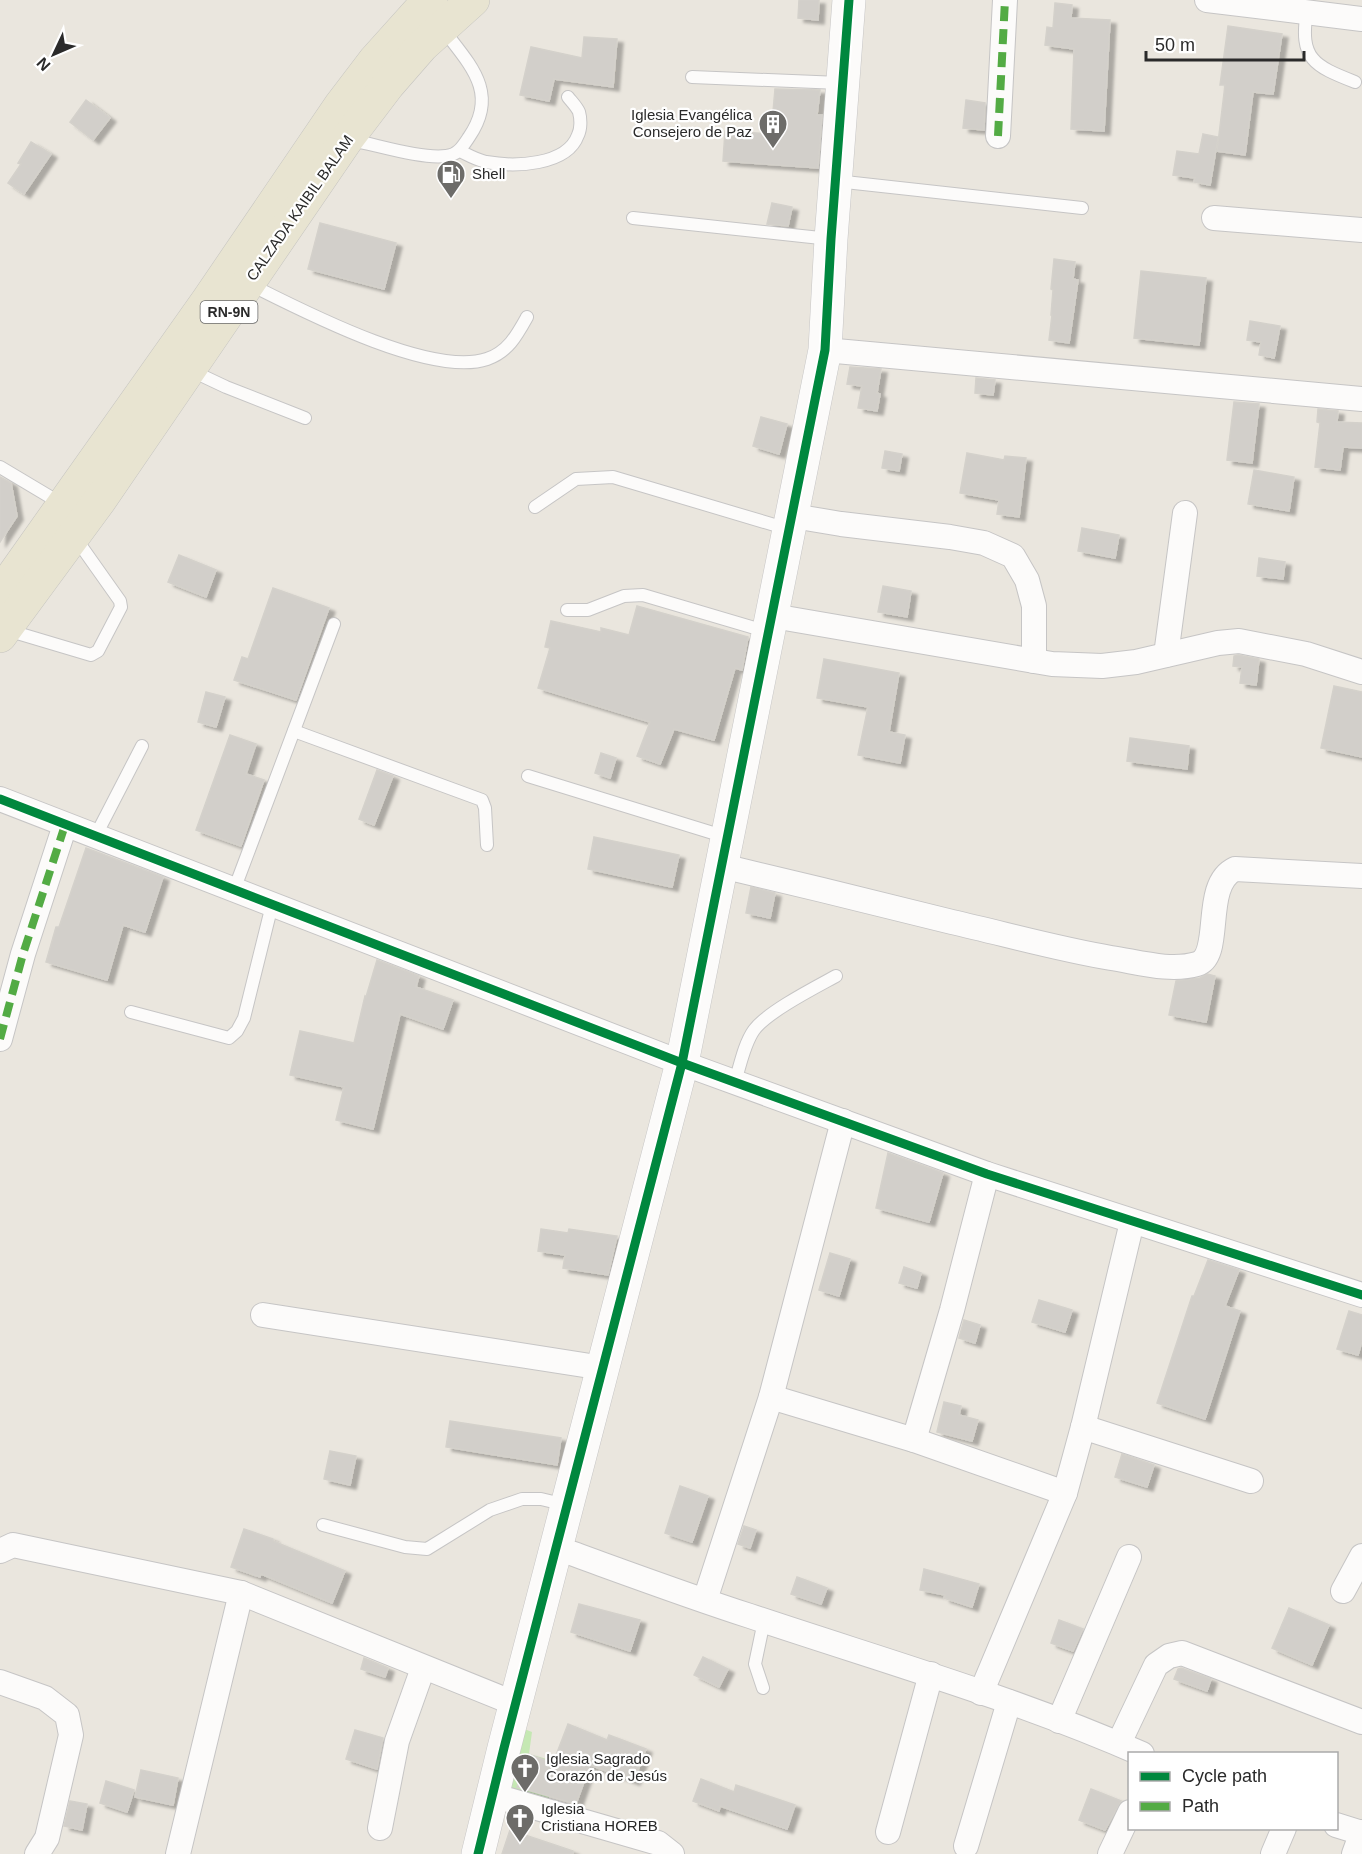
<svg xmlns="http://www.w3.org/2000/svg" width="1362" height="1854" viewBox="0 0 1362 1854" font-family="Arial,sans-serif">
  <defs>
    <filter id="shadow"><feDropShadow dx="6" dy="4" stdDeviation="1.5" flood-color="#0004"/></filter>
  </defs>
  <rect width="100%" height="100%" fill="#eae6de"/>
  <polygon fill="#c5e8b3" points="519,1727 532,1732 529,1754 561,1763 545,1808 502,1796"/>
  <g fill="#d2cfca" stroke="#d4d1cb" stroke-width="1.5" filter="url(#shadow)">
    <polygon points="799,0 819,0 818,20 798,18"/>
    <polygon points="1055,3 1072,5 1071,18 1110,20 1104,131 1071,129 1074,49 1045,45 1047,27 1053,28"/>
    <polygon points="1228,26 1282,34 1273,94 1253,92 1245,155 1217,151 1225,85 1220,85"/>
    <polygon points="584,37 617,39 613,87 554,79 549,101 520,95 531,47 582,58"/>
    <polygon points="775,89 820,90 817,115 822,115 818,168 723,161 725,131 771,134"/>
    <polygon points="86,100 110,118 93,140 70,122"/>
    <polygon points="966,100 985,103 984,130 963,128"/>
    <polygon points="1203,134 1218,137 1210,185 1194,182 1195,178 1173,175 1177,151 1199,154"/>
    <polygon points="31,142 51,154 24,194 8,183 21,164 18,163"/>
    <polygon points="772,203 792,207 788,226 767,224"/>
    <polygon points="320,223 396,243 384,289 308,269"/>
    <polygon points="1054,259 1075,262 1073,279 1078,280 1069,343 1049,340 1052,315 1051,315 1053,290 1051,289"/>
    <polygon points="1141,271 1206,278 1199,345 1134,338"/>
    <polygon points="1250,321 1280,326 1274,358 1259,355 1261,342 1247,340"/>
    <polygon points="850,367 881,369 877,393 880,394 877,411 858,408 862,386 847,384"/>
    <polygon points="976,378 995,380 993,395 975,393"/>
    <polygon points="1234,402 1259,404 1252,463 1227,460"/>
    <polygon points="1318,409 1338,411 1337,422 1362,423 1362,448 1343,447 1340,470 1315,467 1320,423 1317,422"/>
    <polygon points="761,417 787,424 779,454 753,446"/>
    <polygon points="885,451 902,454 899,471 882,468"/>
    <polygon points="967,453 1004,460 1005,456 1026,458 1019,517 997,514 999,500 960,493"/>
    <polygon points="1254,470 1294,477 1289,511 1248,504"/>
    <polygon points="0,477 11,483 17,516 0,542"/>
    <polygon points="1082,528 1119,535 1115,558 1078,551"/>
    <polygon points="179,555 216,570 206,597 168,582"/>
    <polygon points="1259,558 1285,562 1283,579 1257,576"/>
    <polygon points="883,586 911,591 907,617 878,612"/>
    <polygon points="273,588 329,608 296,700 234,680 242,657 248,659"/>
    <polygon points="637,606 748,637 742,670 735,668 714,740 674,729 660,764 637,756 650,722 538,688 550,648 545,647 551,621 601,632 601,628 629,635"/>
    <polygon points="1238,655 1259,659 1256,685 1240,683 1242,667 1233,666 1234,656"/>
    <polygon points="824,659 899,673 889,732 905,735 900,763 858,755 868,707 817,698"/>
    <polygon points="1334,686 1362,692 1362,757 1321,748"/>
    <polygon points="206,692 225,697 216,727 198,722"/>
    <polygon points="230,735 256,744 246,774 264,780 241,846 196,830"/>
    <polygon points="1130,738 1189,746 1187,769 1127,761"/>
    <polygon points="601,753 616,758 610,778 595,773"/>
    <polygon points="377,770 393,776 374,825 359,819"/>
    <polygon points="594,837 679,855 672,887 588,869"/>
    <polygon points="86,848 163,877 145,932 123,925 107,980 46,962 56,927 59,927"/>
    <polygon points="751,887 775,893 770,918 746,913"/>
    <polygon points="377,960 419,976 416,987 453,1000 443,1029 400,1014 373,1129 336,1120 344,1087 290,1075 300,1031 354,1043 365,996 366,997"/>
    <polygon points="1207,974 1215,976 1206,1022 1169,1015 1176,981 1200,978"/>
    <polygon points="888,1153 943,1173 929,1222 876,1208"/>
    <polygon points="541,1229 568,1233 569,1229 617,1236 608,1275 563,1268 565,1255 538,1251"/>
    <polygon points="830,1253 850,1259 839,1296 819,1290"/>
    <polygon points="1208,1260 1239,1270 1225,1306 1240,1311 1205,1419 1157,1403 1192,1296 1194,1296"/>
    <polygon points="904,1267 921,1273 917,1288 899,1283"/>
    <polygon points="1039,1300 1072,1310 1065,1332 1032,1322"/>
    <polygon points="1349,1311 1362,1315 1362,1341 1358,1355 1337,1349"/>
    <polygon points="964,1320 980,1325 975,1343 959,1338"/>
    <polygon points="944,1402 961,1406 959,1415 978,1420 972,1441 937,1432"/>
    <polygon points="450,1421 561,1438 557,1465 446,1447"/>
    <polygon points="330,1451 356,1456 350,1485 324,1479"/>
    <polygon points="1122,1454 1154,1465 1147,1487 1115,1477"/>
    <polygon points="680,1486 708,1496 692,1542 665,1533"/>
    <polygon points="744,1526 756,1530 750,1548 738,1544"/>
    <polygon points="244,1529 273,1539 273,1541 345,1571 332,1603 261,1574 260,1577 231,1567"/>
    <polygon points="924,1569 979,1584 972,1607 944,1598 945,1595 920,1590"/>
    <polygon points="797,1577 827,1588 821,1604 791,1594"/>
    <polygon points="579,1604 640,1620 630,1651 571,1632"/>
    <polygon points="1289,1608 1329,1625 1312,1665 1272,1648"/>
    <polygon points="1059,1620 1083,1629 1073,1651 1051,1643"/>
    <polygon points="703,1657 728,1669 719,1687 694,1675"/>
    <polygon points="364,1658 388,1668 385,1677 361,1669"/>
    <polygon points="1181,1668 1211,1679 1207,1691 1174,1679 1178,1669"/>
    <polygon points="568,1724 607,1740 609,1735 646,1749 634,1781 590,1765 576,1804 517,1787 528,1754 553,1763"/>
    <polygon points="355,1730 383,1738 377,1769 346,1759"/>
    <polygon points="141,1770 178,1778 173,1805 135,1797"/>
    <polygon points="701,1779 734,1792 736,1785 795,1805 787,1829 720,1806 719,1811 693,1801"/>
    <polygon points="106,1781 134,1790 127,1812 100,1803"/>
    <polygon points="1091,1789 1121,1801 1105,1830 1079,1820"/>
    <polygon points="70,1801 87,1804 82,1830 64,1826"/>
    <polygon points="510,1830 573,1851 573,1854 502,1854"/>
  </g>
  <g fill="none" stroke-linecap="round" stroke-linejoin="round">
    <g stroke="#c6c5c5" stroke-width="14">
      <g id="lane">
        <path d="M1307,11C1299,59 1314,66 1355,82"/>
        <polyline points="692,77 840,83"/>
        <path d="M351,140C378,145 420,159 446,156C458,155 463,146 469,137C500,92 469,64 442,28"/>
        <path d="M460,151C468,155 477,160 486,162C514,167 567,166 578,135C581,129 581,119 579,112C577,107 571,101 568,97"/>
        <polyline points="836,181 1082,208"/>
        <polyline points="633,218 830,239"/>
        <path d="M249,284C301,310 431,378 487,359C508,352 517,335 527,317"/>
        <polyline points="190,370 226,387 305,418"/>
        <polyline points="0,467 62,504"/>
        <polyline points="535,507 576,479 613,477 788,529"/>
        <polyline points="567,610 588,610 624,596 643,595 768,632"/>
        <polyline points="7,630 91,655 98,651 121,607 120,601 74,536"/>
        <polyline points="294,731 482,800 485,808 487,845"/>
        <polyline points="528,776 726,837"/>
        <polyline points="95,837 142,746"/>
        <polyline points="234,890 334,624"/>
        <polyline points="131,1012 229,1038 237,1031 244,1018 272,905"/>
        <path d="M735,1082C740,1066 744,1044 754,1030C767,1012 816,987 836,976"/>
        <polyline points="323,1525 405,1547 427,1549 490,1510 522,1499 541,1499 566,1505"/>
        <polyline points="763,1688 755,1664 764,1621"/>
      </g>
    </g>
    <g stroke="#c6c5c5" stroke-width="26">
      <g id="street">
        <polyline points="1207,0 1362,19"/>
        <polyline points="998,136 1005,0"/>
        <polyline points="1214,218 1362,230"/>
        <polyline points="825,350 1362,399"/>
        <polyline points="793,516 841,524 950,537 984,543 1013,556 1027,580 1034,606 1034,661"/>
        <polyline points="773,616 1052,664 1102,666 1136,662 1218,643 1239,641 1306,654 1362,672"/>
        <polyline points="1166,655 1185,513"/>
        <polyline points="0,799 682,1063 987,1174 1362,1295"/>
        <path d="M722,866C799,884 875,903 952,922C1005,934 1057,949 1111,958C1138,962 1170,972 1197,964C1224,956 1201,885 1235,869L1362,876"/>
        <polyline points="0,1039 23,954 65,825"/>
        <polyline points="263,1315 603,1368"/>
        <polyline points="771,1397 914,1440 1065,1493"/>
        <polyline points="1083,1427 1251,1481"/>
        <polyline points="914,1440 952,1310 987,1174"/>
        <path d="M557,1548C621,1571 685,1595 750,1616C881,1660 1015,1698 1142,1754"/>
        <polyline points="0,1551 13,1545 241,1593 516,1704"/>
        <polyline points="1343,1591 1362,1556"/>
        <polyline points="705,1600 771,1397 843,1121"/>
        <polyline points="0,1682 45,1698 67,1715 71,1735 47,1838 37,1854"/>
        <polyline points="981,1693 1065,1493 1083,1427 1132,1222"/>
        <polyline points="1059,1721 1129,1557"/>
        <polyline points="1119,1743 1156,1665 1169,1656 1182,1653 1362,1722"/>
        <polyline points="492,1795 658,1843 672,1854"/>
        <polyline points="1336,1825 1362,1833"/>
        <polyline points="380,1828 397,1741 423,1668"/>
        <polyline points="888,1832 931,1674"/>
        <polyline points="966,1846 1009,1702"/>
        <polyline points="178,1854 241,1593"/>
        <polyline points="1110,1854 1130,1812"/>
        <polyline points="1273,1854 1284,1828"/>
        <polyline points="1354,1854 1362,1832"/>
      </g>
    </g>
    <g stroke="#c6c5c5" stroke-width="34">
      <polyline id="secondary" points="478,1854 504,1748 682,1063 825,350 831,239 849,0"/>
    </g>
    <g stroke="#c5c4c0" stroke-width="34">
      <g id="primary">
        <polyline points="0,594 208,300 340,106 375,60 420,10 431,0"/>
        <polyline points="0,636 100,500 347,139 388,85 422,46 473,0"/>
      </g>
    </g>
    <use href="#lane" stroke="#fcfbfa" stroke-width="12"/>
    <use href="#street" stroke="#fcfbfa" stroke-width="24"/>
    <use href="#secondary" stroke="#fcfbfa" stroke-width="33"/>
    <use href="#primary" stroke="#e8e4d1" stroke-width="33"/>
    <g stroke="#53ab44" stroke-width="8" stroke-dasharray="15 8" stroke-linecap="butt">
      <polyline points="998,136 1005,0"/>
      <polyline points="0,1039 23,954 65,825"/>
    </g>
    <g stroke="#fff" stroke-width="13">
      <g id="cycleway">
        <polyline points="0,799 682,1063 987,1174 1362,1295"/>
        <polyline points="478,1854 504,1748 682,1063 825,350 831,239 849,0"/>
      </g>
    </g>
    <use href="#cycleway" stroke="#00873e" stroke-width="9"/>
  </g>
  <defs>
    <g id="building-pin" transform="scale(1.5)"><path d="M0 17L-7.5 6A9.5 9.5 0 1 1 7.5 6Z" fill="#6d6c69" stroke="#fff"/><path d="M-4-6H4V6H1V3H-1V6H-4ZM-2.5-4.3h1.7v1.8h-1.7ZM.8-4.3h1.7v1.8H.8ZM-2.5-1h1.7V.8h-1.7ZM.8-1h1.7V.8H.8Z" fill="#fff"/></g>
    <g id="fuel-pin" transform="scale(1.5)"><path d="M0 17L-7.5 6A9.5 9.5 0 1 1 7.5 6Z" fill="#6d6c69" stroke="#fff"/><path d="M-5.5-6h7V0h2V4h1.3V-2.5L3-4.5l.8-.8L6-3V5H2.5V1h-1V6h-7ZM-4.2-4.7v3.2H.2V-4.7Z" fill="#fff"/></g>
    <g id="church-pin" transform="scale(1.5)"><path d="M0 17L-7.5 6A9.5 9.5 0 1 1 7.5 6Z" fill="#6d6c69" stroke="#fff"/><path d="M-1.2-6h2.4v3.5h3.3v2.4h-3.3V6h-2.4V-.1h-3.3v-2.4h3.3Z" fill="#fff"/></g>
  </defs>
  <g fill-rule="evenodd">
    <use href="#building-pin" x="773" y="124"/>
    <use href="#fuel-pin" x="451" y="174"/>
    <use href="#church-pin" x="525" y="1768"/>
    <use href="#church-pin" x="520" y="1818"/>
  </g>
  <g text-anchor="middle" stroke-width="4.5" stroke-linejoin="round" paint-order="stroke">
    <rect fill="#fff" stroke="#6a6a6a" stroke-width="1.5" x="200.5" y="301" width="57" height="22" rx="4.5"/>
    <g font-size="14" font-weight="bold" fill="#2a2a2a">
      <text x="229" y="317">RN-9N</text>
    </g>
    <g font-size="15" fill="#2a2a2a" stroke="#fff" text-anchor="start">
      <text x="752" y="120" text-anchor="end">Iglesia Evangélica<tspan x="752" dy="17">Consejero de Paz</tspan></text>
      <text x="472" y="179">Shell</text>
      <text x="546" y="1764">Iglesia Sagrado<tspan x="546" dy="17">Corazón de Jesús</tspan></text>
      <text x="541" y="1814">Iglesia<tspan x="541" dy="17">Cristiana HOREB</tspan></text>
    </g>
    <g font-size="15" fill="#2a2a2a" stroke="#fff">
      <text transform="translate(300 208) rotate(-55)" y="5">CALZADA KAIBIL BALAM</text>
    </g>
  </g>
  <rect x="1128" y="1752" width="210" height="78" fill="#ffffff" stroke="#aaaaaa" stroke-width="1.5"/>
  <rect x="1140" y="1772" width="30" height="9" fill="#00873e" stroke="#aaaaaa" stroke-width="1.5"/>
  <text x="1182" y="1782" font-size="18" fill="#2a2a2a">Cycle path</text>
  <rect x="1140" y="1802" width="30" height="9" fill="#53ab44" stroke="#aaaaaa" stroke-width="1.5"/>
  <text x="1182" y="1812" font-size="18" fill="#2a2a2a">Path</text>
  <g transform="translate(54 54) rotate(226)" stroke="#ffffff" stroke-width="4.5" paint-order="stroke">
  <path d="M0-4.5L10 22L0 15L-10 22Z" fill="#2a2a2a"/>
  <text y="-9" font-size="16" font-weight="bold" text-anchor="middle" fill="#2a2a2a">N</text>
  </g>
  <path d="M1146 51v9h158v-9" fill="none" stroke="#2a2a2a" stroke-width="3"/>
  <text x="1155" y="51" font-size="18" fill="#2a2a2a" stroke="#ffffff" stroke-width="4.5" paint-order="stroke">50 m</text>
</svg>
